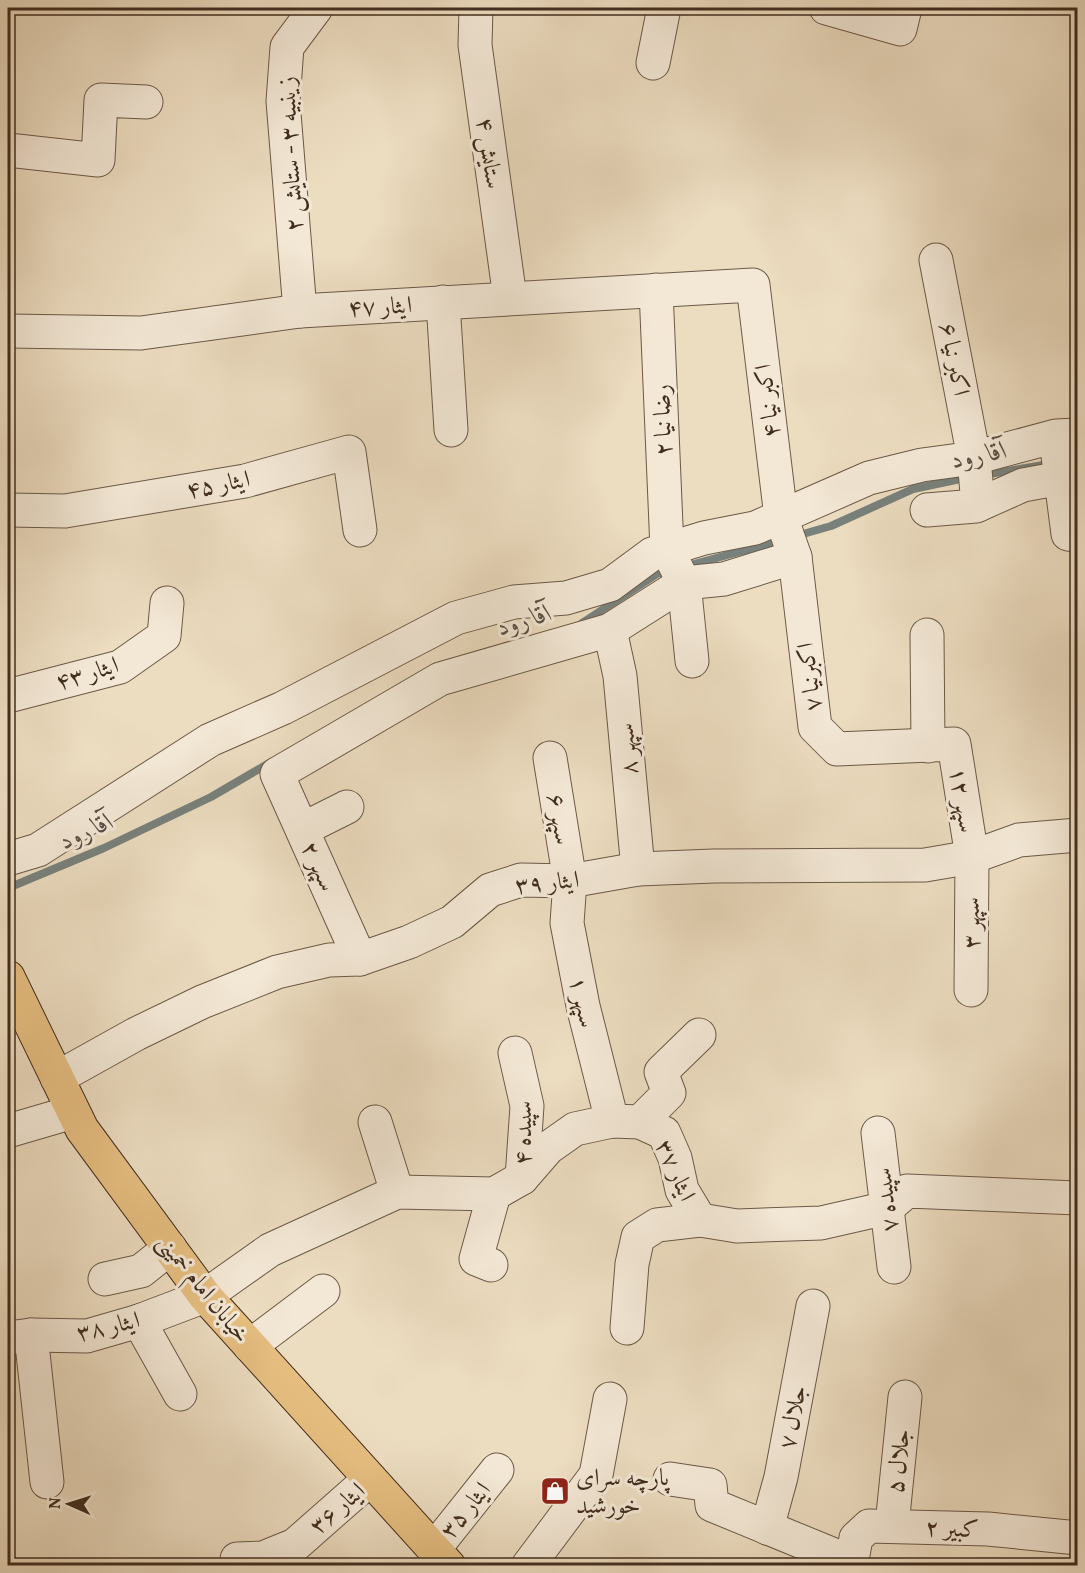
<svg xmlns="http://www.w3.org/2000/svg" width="1085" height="1573" viewBox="0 0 1085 1573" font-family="Vollkorn,Amiri,serif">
  <rect width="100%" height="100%" fill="#ecdcc0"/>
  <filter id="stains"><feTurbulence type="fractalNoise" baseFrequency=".00333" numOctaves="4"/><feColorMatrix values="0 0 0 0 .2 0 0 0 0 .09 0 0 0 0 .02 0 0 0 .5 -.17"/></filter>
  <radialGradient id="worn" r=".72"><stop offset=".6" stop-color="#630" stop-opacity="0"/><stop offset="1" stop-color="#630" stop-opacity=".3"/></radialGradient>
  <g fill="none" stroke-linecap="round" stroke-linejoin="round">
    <g stroke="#78817c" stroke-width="8">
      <polyline points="983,475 1050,464"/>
      <polyline points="796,536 831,526 913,489 970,477"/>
      <polyline points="683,567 783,540"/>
      <polyline points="582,623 657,574 671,570"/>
      <polyline points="8,888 104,848 211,797 271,762"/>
    </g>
    <g stroke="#6c5946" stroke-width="35">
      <g id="minor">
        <polyline points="476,8 475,45 510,298"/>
        <polyline points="826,8 900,29 905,8"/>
        <polyline points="653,63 664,8"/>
        <polyline points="8,150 98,160 101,100 146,102"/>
        <polyline points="936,260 974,458 978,505"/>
        <polyline points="656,290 667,549 684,583 692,661"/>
        <polyline points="443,302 451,430"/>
        <polyline points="300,311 283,101 287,47 316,8"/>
        <polyline points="8,331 141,333 300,311 753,285 781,517 795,557 815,727 837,749 954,744 972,857 971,990"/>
        <polyline points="1058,456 1068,534 1078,535"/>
        <polyline points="8,510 65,511 245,481 349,452 360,530"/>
        <polyline points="927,510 976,506 1023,485 1078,475"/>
        <polyline points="610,630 620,676 638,869"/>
        <polyline points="927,635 928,746"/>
        <polyline points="8,696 120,667 164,636 167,603"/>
        <polyline points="550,758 570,881 567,923 583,1006 612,1121"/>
        <polyline points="303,829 347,807"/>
        <polyline points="8,859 38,850 210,740 283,708 456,618 514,602 566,598 610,585 652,554 704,538 755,528 869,478 922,465 974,458 1056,436 1078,435"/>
        <polyline points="360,959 277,774 440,679 610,630 684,583 724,579 795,557"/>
        <polyline points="515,1053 527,1106 522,1178"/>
        <polyline points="57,1078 136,1034 202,1002 277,972 329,960 360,959 409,942 452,922 490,890 521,880 570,881 638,869 714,866 925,865 972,857 1019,840 1078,835"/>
        <polyline points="375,1122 397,1192"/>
        <polyline points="640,1122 669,1093 661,1072 699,1035"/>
        <polyline points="8,1131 73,1112"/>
        <polyline points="878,1133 894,1267"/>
        <polyline points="491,1265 476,1259 494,1194"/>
        <polyline points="105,1279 141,1271 170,1248"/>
        <polyline points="139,1321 180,1394"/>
        <polyline points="627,1328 632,1264 638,1237 657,1225 700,1220"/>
        <polyline points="31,1335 47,1482"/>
        <polyline points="8,1338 31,1335 87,1336 139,1321 205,1296 270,1250 397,1192 494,1194 522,1178 548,1148 575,1129 612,1121 640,1122 664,1133 675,1158 682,1190 700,1220 737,1226 821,1223 887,1208 907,1191 1078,1198"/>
        <polyline points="250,1346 323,1291"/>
        <polyline points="670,1479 710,1485 712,1505 851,1562"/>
        <polyline points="892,1525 905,1397"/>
        <polyline points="767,1528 781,1477 813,1306"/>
        <polyline points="434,1549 497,1470"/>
        <polyline points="237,1559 263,1558 295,1545 370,1479"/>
        <polyline points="528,1566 596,1475 610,1399"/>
        <polyline points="851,1566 856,1538 869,1526 988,1529 1078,1538"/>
      </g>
    </g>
    <g stroke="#412d1e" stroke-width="35">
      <polyline id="major" points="8,977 82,1129 205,1296 449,1566"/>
    </g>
    <use href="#minor" stroke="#f3e8d6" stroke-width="33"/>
    <use href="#major" stroke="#e6be80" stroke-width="33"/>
  </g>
  <defs>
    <g id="shop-square" transform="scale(1.5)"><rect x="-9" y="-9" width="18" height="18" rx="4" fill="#8f2418" stroke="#f3e8d6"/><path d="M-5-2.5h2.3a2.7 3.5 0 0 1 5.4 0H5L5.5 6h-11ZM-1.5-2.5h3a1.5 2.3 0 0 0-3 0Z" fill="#fff"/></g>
  </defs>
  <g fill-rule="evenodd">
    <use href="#shop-square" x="555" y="1491"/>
  </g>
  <g text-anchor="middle" stroke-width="6" stroke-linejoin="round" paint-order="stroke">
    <g font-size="24" fill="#412d1e" stroke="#f3e8d6">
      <text transform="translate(490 153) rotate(82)" y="8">ستایش ۴</text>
      <text transform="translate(290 154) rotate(-93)" y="8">زینبیه ۳ - ستایش ۲</text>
      <text transform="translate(380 306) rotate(-3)" y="8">ایثار ۴۷</text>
      <text transform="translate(955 359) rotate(79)" y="8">اکبر نیا ۶</text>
      <text transform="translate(767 401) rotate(-97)" y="8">اکبر نیا ۴</text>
      <text transform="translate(662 420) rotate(-92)" y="8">رضا نیا ۲</text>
      <text transform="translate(218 484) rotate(-11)" y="8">ایثار ۴۵</text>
      <text transform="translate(87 673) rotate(-17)" y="8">ایثار ۴۳</text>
      <text transform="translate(809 677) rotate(-97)" y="8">اکبرنیا ۷</text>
      <text transform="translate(627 749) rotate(-95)" y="8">سپهر ۸</text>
      <text transform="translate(963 800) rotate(81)" y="8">سپهر ۱۲</text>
      <text transform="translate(560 819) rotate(81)" y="8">سپهر ۶</text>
      <text transform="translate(319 866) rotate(66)" y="8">سپهر ۲</text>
      <text transform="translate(547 882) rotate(-6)" y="8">ایثار ۳۹</text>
      <text transform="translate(971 923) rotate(-90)" y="8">سپهر ۳</text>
      <text transform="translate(583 1002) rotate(78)" y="8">سپهر ۱</text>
      <text transform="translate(523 1133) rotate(-90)" y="8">سپیده ۴</text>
      <text transform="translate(676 1170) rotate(66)" y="8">ایثار ۳۷</text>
      <text transform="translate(886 1200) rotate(-97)" y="8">سپیده ۷</text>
      <text transform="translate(204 1288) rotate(51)" y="8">خیابان امام خمینی</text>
      <text transform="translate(108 1326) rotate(-13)" y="8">ایثار ۳۸</text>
      <text transform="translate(792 1417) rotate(-79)" y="8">جلال ۷</text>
      <text transform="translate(898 1461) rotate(-84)" y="8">جلال ۵</text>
      <text transform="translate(337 1508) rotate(-41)" y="8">ایثار ۳۶</text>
      <text transform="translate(465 1510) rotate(-51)" y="8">ایثار ۳۵</text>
      <text transform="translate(952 1528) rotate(2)" y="8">کبیر ۲</text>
    </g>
    <g font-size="24" fill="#412d1e" stroke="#f3e8d6" text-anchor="start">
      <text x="576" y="1485">پارچه سرای<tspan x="576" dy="28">خورشید</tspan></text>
    </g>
    <g font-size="26" font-style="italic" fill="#585045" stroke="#f3e8d6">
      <text transform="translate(979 454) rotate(-11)" y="9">آقا رود</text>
      <text transform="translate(524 619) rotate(-17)" y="9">آقا رود</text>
      <text transform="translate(86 830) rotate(-24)" y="9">آقا رود</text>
    </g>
  </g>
  <rect width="1085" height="1573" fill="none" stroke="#ecdcc0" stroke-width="30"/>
  <rect x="9" y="9" width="1067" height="1555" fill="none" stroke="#412d1e" stroke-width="3"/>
  <rect x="15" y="15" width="1055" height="1543" fill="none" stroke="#412d1e" stroke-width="1.5"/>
  <g transform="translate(69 1504) rotate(273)" stroke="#f3e8d6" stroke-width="4.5" paint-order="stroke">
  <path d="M0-4.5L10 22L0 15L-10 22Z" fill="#412d1e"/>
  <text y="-9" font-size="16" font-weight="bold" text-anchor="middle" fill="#412d1e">N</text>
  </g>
  <rect width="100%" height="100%" filter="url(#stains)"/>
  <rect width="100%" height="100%" fill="url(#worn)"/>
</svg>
